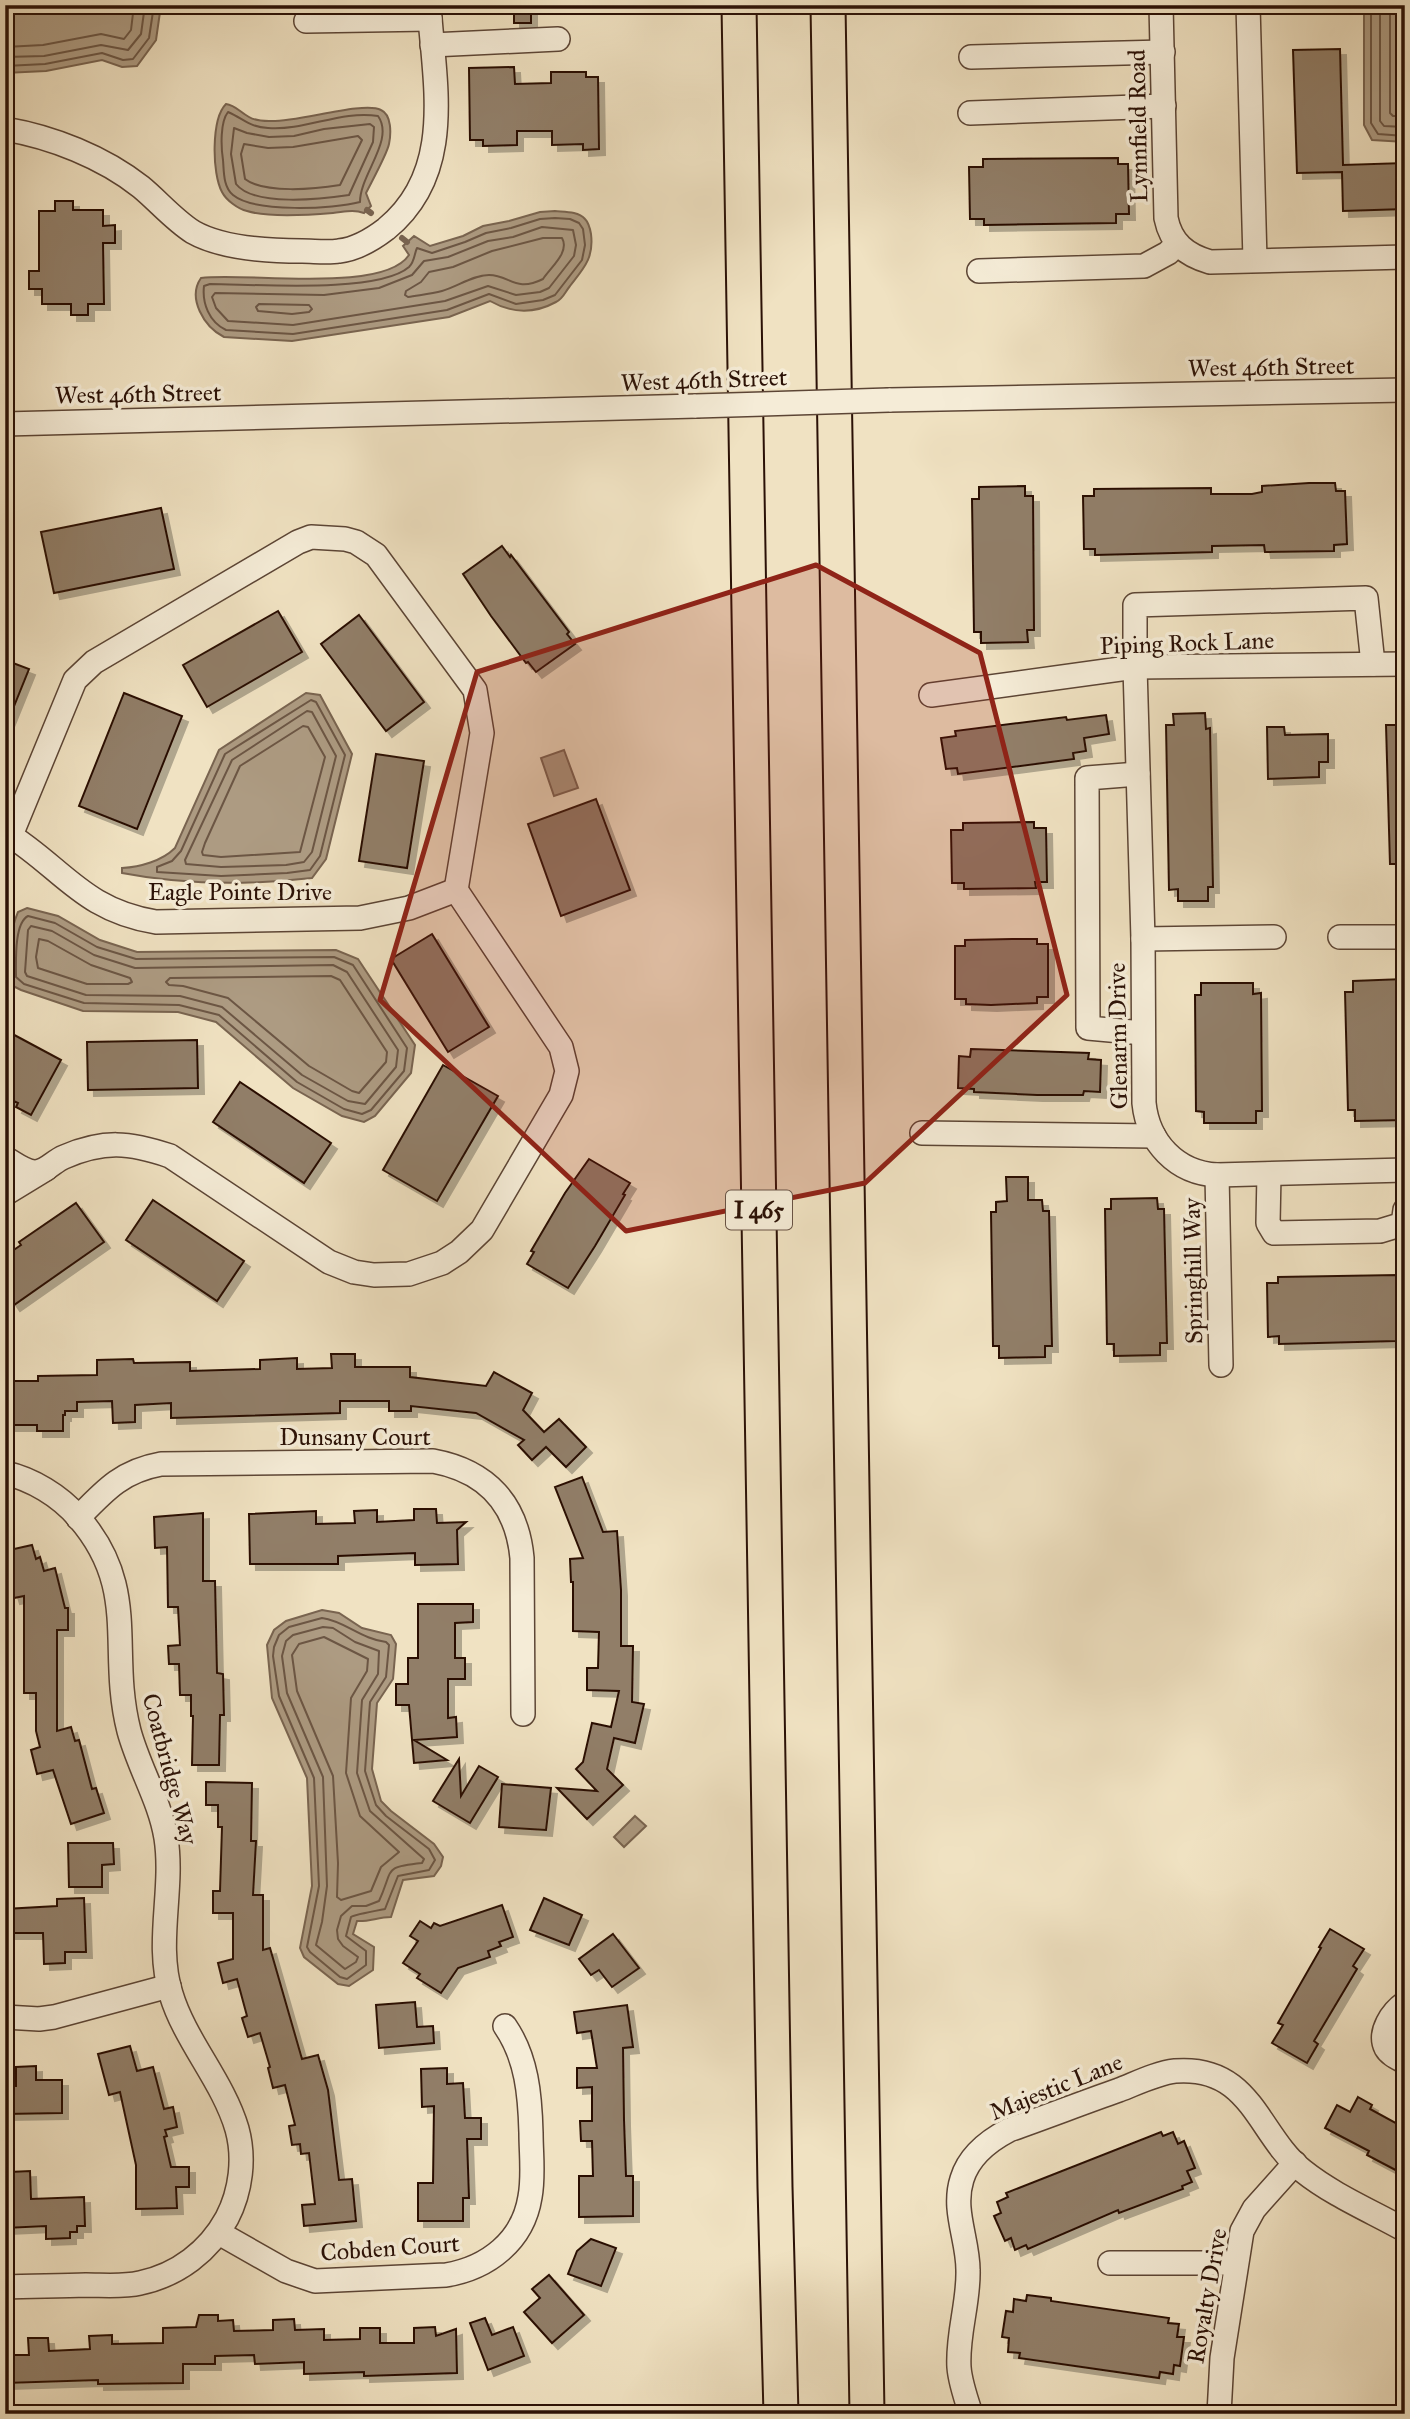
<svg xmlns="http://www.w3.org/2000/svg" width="1410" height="2419" viewBox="0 0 1410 2419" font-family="'IM FELL Great Primer',serif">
  <defs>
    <filter id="shadow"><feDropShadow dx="6" dy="6" stdDeviation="0" flood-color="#0004"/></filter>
  </defs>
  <rect width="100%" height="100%" fill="#f0e2c2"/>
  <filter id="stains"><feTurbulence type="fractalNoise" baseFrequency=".00286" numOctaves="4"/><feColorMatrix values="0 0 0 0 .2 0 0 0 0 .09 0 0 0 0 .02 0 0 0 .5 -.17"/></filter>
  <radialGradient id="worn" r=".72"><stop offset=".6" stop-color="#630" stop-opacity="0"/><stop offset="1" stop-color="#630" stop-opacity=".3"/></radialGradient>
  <g fill="#ad9b82" stroke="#796450" stroke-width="2">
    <polygon points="5,5 161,5 156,40 137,66 122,67 102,60 46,71 5,73"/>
    <polygon points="1364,5 1405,5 1405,142 1372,140 1364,125"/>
    <path d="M226,104C235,105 240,112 249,117C254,120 263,121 269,121C295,123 363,101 381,110C392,115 391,134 389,144C387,154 372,181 366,193L371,206L364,213C353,209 344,212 333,213C309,215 269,218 247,211C238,209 226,200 222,192C212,174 211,119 226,104Z"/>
    <path d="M555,211C564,212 578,211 585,219C589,223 590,228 591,234C594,258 584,268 570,286C565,292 563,299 556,302C534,314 511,313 490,301L449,317L292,341L224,337C204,327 187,298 201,278C246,272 383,294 409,255L403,246L414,236L430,246L463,236L483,226L509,221L540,212Z"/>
    <path d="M306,693L320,695L352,754L326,859L312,878C250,885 184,885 122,873V868C140,867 162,861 175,848L219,750Z"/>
    <polygon points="564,750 578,788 554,796 541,758"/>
    <path d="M27,908L58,916L100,940L137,952L336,950L358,959L415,1045L411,1073L375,1116L364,1122L342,1116L293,1088L216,1022L178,1012L83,1011L21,990L11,985C5,967 10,930 18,912Z"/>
    <path d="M322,1610L339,1613L362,1628L391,1635L396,1644L393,1679L377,1703L372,1769L381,1801L391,1811L434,1844L443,1857L441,1866L434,1876L403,1880L391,1917C378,1917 369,1922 357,1921L353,1934L374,1947L373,1970L349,1986L338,1984L304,1957L300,1948L312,1886L307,1778L272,1698L267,1645L274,1630L286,1621Z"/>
    <polygon points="635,1816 646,1826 624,1847 614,1837"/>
  </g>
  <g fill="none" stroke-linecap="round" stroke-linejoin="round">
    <g stroke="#6c5644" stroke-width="2">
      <polyline points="1371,5 1371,123 1378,134 1405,136"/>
      <polyline points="1380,5 1380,121 1384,126 1405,127"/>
      <polyline points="1390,5 1390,113 1393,116 1405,116"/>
      <polyline points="5,47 43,45 101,34 124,39 131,30 134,5"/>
      <polyline points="5,57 44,56 101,45 128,50 141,34 145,5"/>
      <polyline points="5,66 45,64 102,53 123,60 133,59 149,38 154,5"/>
      <path d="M228,112C244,119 249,127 268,128C305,131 341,110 378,116C395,140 360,174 360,202C333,209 255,213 233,195C223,187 224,171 223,160C221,147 220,122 228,112Z"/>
      <path d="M370,124L374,127L373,142L349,195C322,199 254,207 236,184L231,154L234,128L247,133L269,137L294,136L324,129Z"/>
      <path d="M358,136L362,140L340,185C316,189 264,194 245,179L241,154L244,144L268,148L293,147Z"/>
      <path d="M555,218L570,219L579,223L583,229L585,245L582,260L555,295L543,300L516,304L489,294L447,310L293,334L226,330C209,322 202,303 204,286L210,284C252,284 378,294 409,267C415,261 414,254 417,248L432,253L465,242L486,233L511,228L540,219Z"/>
      <polygon points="542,227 573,230 576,245 574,256 549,288 540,292 516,295 488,286 445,301 293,325 228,321 216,308 212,297 215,293 324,295 379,288 412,275 424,261 448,257 488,241 513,237"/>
      <path d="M543,238H562C570,252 551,267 543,279C515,293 510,275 489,275C473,275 457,287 442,291C431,294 419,295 408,297L405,295L406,291L421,282L429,272L453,267L492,251Z"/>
      <polygon points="259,304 309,305 312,309 309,312 292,314 258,311 256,307"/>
      <polygon points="311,700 316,702 345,755 320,856 310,870 287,873 221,876 157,872 157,867 172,861 181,851 225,754"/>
      <polygon points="307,711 312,712 336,756 312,852 304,862 286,865 221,867 186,864 185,860 232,760"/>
      <polygon points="303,726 308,727 325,757 300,852 221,857 203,855 202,852 205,843 240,766"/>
      <path d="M28,916L55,923L97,947L136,959L334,957L353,965L407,1048L404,1071L371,1110L362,1114L344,1109L297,1082L219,1015L179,1005L84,1003L24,984L16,977C16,962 14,923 28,916Z"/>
      <polygon points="31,926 52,931 94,955 135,968 333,965 347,972 398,1050 396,1067 365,1104 348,1101 302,1075 222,1007 180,996 86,995 27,976 25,972 28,930"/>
      <polygon points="39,939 48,941 91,965 130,978 132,982 128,984 87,984 38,968 36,957"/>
      <polygon points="331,976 340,980 387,1052 386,1062 359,1093 352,1091 309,1066 228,998 183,986 169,985 166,982 170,978"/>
      <path d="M322,1618C345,1621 361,1639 386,1642L389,1645L386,1677L370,1702L365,1771L376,1805L386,1816L429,1849L435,1860L429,1870L398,1876L385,1909C380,1910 353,1915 351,1917L346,1936L366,1951V1965L347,1979L340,1977L310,1952L307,1947L319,1886L314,1778L279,1696L273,1656L274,1647L279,1635L289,1627Z"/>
      <path d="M323,1627L333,1628L355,1642L379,1651L378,1674L362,1700L357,1773L370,1811L424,1859L422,1863C382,1867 394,1869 379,1901L366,1906H352L341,1916L337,1930L338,1939L343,1946L358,1957L356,1962L345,1969L316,1945L322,1922L327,1886L323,1777L287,1693L282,1656L286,1641L293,1635Z"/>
      <polygon points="324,1637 368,1659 367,1671 351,1698 346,1773 360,1816 399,1852 381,1867 371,1891 341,1900 337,1897 338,1863 333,1776 297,1691 292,1655 299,1644"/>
    </g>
    <g stroke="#796450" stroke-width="6">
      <polyline points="367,210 371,213"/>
      <polyline points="402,238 407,242"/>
    </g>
  </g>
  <g fill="#917e68" stroke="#2b1106" stroke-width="2" filter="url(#shadow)">
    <rect x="514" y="5" width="17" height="18"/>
    <polygon points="1340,49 1343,165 1405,163 1405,209 1343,211 1342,172 1297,173 1293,50"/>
    <polygon points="514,67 515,84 551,83 551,72 586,72 586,77 598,77 599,149 583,150 583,144 552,145 552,131 517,131 517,145 483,146 483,140 470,140 469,68"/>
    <polygon points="1118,158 1118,164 1128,164 1129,214 1116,214 1116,223 984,225 984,219 970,219 969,167 983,167 983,159"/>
    <polygon points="55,201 73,201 73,210 103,210 103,226 115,225 115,243 103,243 104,304 88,304 88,315 71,315 71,304 42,304 42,289 29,289 29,271 39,271 39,211 55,211"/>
    <polygon points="1309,483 1335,483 1336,491 1345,491 1347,544 1334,545 1334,551 1265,552 1264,545 1212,546 1212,552 1095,555 1095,549 1084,549 1083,496 1094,496 1094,489 1211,488 1211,494 1252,494 1262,492 1262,486"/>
    <polygon points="1025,486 1025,496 1033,496 1034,630 1027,630 1028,642 981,643 981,632 974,632 972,499 979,499 979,487"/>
    <polygon points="161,508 174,569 54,593 41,532"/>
    <polygon points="502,546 510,557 511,555 569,632 567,634 575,644 536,672 528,662 526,663 491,616 463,574"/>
    <polygon points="278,611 302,652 207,707 183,665"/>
    <polygon points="359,615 424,702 386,731 321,644"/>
    <polygon points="5,660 29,669 6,726 5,725"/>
    <polygon points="124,693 182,716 137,829 79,806"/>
    <polygon points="1205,713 1206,729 1210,728 1213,887 1208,887 1208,901 1178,901 1178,889 1169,890 1166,725 1174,725 1173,714"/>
    <polygon points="1106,715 1109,734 1084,738 1086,751 1073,753 1074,759 958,774 957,768 946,769 941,738 956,736 955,731 1066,717 1067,720"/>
    <polygon points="1386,725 1405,725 1405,864 1390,864"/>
    <polygon points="1267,727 1284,727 1285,735 1328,734 1328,762 1319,762 1319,777 1268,779"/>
    <polygon points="376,754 424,761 407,868 359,861"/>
    <polygon points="596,799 630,890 561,916 528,824"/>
    <polygon points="1034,822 1034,828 1046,828 1047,882 1035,882 1036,888 964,889 964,883 952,883 951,830 963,830 963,823"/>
    <polygon points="432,934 489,1027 448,1052 391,959"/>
    <polygon points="1012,939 1037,939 1037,944 1048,944 1048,997 1037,997 1037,1003 991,1005 966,1004 966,999 955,999 955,946 965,946 965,940"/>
    <polygon points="1404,979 1405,1120 1355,1121 1355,1110 1348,1110 1345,992 1353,992 1353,981"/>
    <polygon points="1201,983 1253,983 1253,994 1261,993 1262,1111 1256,1111 1256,1123 1204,1123 1204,1112 1196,1111 1195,995 1201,995"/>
    <polygon points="5,1030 61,1060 31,1115 16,1107 18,1103 5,1097"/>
    <polygon points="197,1040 198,1088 88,1090 87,1042"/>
    <polygon points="971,1049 1089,1053 1088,1059 1101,1060 1100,1092 1084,1091 1083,1095 1037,1095 974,1092 974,1089 958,1088 959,1056 970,1057"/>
    <polygon points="443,1065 498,1096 437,1201 383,1170"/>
    <polygon points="240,1082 331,1143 304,1183 213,1122"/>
    <polygon points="589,1159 630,1183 623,1194 625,1195 595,1246 568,1288 527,1264 534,1252 531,1251 565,1193"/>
    <polygon points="1006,1177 1028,1177 1028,1200 1042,1200 1043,1211 1049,1211 1052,1346 1045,1346 1045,1357 999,1358 999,1346 993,1346 991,1212 996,1212 996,1202 1007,1201"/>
    <polygon points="1157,1198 1158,1209 1164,1209 1167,1343 1160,1343 1160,1355 1114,1356 1114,1344 1107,1344 1105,1209 1111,1209 1111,1199"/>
    <polygon points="153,1200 244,1261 217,1301 126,1240"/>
    <polygon points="76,1203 104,1242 14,1305 5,1292 5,1256 21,1245 19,1242"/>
    <polygon points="1397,1275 1397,1283 1405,1282 1405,1335 1396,1335 1396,1341 1279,1344 1279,1336 1268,1337 1267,1283 1278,1283 1278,1277"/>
    <polygon points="331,1354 355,1354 355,1367 410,1367 410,1377 486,1386 494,1372 532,1393 523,1410 544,1432 559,1419 586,1447 566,1467 546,1447 532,1460 518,1445 524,1440 476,1413 411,1406 411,1411 389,1411 389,1401 340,1401 340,1413 171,1418 171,1403 135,1405 135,1422 113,1423 112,1401 77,1402 77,1411 65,1411 65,1415 63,1415 63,1431 37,1431 37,1425 5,1425 5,1381 38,1381 38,1376 97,1375 97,1360 133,1359 134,1363 190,1362 190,1371 260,1369 260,1360 297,1358 297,1369 332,1368"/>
    <polygon points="582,1477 603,1532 617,1531 621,1590 621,1646 633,1646 632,1702 644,1704 635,1743 614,1738 607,1769 623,1785 587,1819 557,1788 597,1791 576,1769 583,1762 592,1723 611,1727 619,1691 587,1690 587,1668 598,1668 599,1632 573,1631 573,1582 571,1582 570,1559 583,1558 555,1487"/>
    <polygon points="414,1509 436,1509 437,1523 466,1522 457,1530 458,1564 415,1565 415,1553 338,1556 338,1564 250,1564 249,1514 316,1511 316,1524 355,1523 354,1511 377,1510 377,1522 414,1520"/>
    <polygon points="203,1513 203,1581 215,1581 217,1673 223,1674 224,1715 220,1715 219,1765 192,1765 193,1716 191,1716 191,1695 180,1695 179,1664 169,1664 168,1646 180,1645 178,1607 168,1607 167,1547 155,1548 154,1517"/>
    <polygon points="32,1545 36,1559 40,1557 44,1571 55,1568 65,1608 68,1608 68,1630 57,1630 57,1731 71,1727 75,1741 79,1740 92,1789 96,1788 104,1813 71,1824 53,1770 37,1774 31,1750 40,1747 36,1731 36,1693 24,1693 24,1596 14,1598 5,1567 5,1551"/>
    <polygon points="418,1604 473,1604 473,1622 455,1623 455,1658 465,1658 465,1679 448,1679 448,1718 456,1717 457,1737 414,1740 447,1760 414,1763 409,1705 396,1705 396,1684 408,1684 408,1658 418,1658"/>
    <polygon points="459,1759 461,1796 479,1766 498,1777 470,1823 433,1801"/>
    <polygon points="206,1782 252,1783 251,1841 256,1841 253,1895 263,1895 263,1950 270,1948 302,2059 318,2055 328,2090 339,2180 352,2179 356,2221 304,2226 302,2205 315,2204 309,2153 301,2154 300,2144 292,2145 289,2126 295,2125 285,2085 273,2088 268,2068 270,2067 260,2033 248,2037 242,2018 247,2016 237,1979 223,1983 218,1963 233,1959 233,1913 213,1913 213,1891 220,1891 222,1827 218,1827 218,1805 206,1805"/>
    <polygon points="502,1784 551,1788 546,1830 499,1827"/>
    <polygon points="68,1843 113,1843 114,1864 102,1865 102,1887 69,1887"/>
    <polygon points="84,1898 86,1952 65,1952 65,1963 44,1964 43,1933 5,1933 5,1909 57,1906 57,1899"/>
    <polygon points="544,1898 582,1915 569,1945 530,1930"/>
    <polygon points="502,1905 513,1937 499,1942 501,1946 488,1951 490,1957 458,1968 441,1993 417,1978 420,1974 403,1963 418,1941 410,1936 420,1921 431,1928 434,1923 440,1926"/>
    <polygon points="1330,1929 1364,1949 1353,1966 1357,1969 1314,2041 1318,2044 1307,2063 1272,2043 1283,2025 1278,2023 1321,1948 1319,1947"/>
    <polygon points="613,1934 639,1968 612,1987 599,1970 591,1975 579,1959"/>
    <polygon points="415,2002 417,2027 433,2026 434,2043 379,2048 376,2005"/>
    <polygon points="627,2005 633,2047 623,2048 624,2120 626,2176 633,2176 633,2216 579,2217 579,2176 593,2176 592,2141 581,2141 580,2121 592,2121 592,2087 577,2088 577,2068 597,2068 591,2031 577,2033 574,2012"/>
    <polygon points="130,2046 137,2071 153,2067 164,2109 173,2107 177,2127 165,2130 167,2136 164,2137 171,2167 189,2167 189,2187 176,2187 177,2208 136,2209 136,2165 120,2092 109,2095 98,2054"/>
    <polygon points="36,2066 36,2080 62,2080 62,2113 5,2114 5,2086 16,2086 16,2067"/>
    <polygon points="447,2068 447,2084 463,2083 465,2118 481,2118 481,2139 467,2139 469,2198 463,2198 463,2221 418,2221 418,2183 433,2183 434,2106 422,2107 421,2069"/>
    <polygon points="1358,2097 1372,2105 1370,2109 1405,2128 1405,2175 1367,2155 1369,2151 1325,2128 1337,2105 1350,2112"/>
    <polygon points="1161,2132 1163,2136 1173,2132 1178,2144 1184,2141 1195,2168 1187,2171 1192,2182 1182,2186 1183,2189 1119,2213 1118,2210 1028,2249 1026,2245 1015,2250 1011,2238 1005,2241 994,2216 1001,2213 997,2202 1008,2197 1006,2193"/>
    <polygon points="30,2171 31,2199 84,2197 85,2226 77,2226 77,2232 70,2232 70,2238 46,2239 46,2226 5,2228 5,2187 10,2187 10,2172"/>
    <polygon points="591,2239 616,2248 601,2286 568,2274 577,2251"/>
    <polygon points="549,2275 584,2315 552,2343 524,2312 540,2298 532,2289"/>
    <polygon points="1027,2295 1051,2298 1051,2301 1169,2318 1168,2323 1179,2324 1177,2337 1184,2337 1180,2366 1174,2365 1173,2374 1160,2372 1159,2378 1019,2358 1020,2353 1008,2352 1009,2338 1002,2337 1006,2311 1013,2312 1014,2299 1026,2301"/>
    <polygon points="199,2315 218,2315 218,2321 233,2320 234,2331 273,2330 273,2320 294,2319 295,2330 324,2329 324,2340 360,2339 360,2328 380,2328 380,2343 414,2343 414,2328 435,2327 436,2336 456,2329 457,2373 364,2376 364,2372 304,2374 304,2362 255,2364 254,2355 215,2356 215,2364 183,2364 183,2383 98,2384 98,2380 5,2383 5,2355 29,2355 28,2338 48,2338 49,2351 90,2349 89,2336 112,2335 112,2344 163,2343 163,2328 196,2327"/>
    <polygon points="485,2318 492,2335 513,2327 524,2356 488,2370 470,2323"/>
  </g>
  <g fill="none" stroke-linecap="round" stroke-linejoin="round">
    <g stroke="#5c4535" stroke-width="26">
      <g id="minor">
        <path d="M1161,5L1166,218C1171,243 1186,255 1210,262L1405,257"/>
        <polyline points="1248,5 1255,260"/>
        <polyline points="306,21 430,19"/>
        <polyline points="432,45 558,39"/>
        <polyline points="971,57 1163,52"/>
        <polyline points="970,113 1164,106"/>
        <path d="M5,129C52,137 103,157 141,187C158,201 174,220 193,232C221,248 269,251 302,251C314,251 327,253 339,251C356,249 373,239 386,229C456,172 434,83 429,5"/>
        <polyline points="979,271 1144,266 1168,253 1177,244"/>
        <polyline points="889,400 1405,390"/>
        <polyline points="5,424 696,406"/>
        <path d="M1373,664L1366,598L1135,605V667L1143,939L1144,1103C1148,1142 1176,1173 1217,1175L1405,1170"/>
        <polyline points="931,695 1135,667 1405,664"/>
        <polyline points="1138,774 1087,778 1088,1028 1143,1033"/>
        <path d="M5,832C62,867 82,910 156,922L360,918L409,908L456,890"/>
        <polyline points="11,835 75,680 94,662 298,542 311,537 345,539 356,542 376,555 475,690 482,733 456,890"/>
        <polyline points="1340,937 1405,937"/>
        <polyline points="1143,939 1274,937"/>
        <polyline points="922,1133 1154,1136"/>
        <path d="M5,1158C14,1163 25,1172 35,1172C46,1172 54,1161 64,1157C104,1140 129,1142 170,1156L329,1262L354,1272L374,1275L409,1274L442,1263L459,1252L482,1230L561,1095L567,1071L561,1047L456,890"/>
        <polyline points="1269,1174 1268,1223 1274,1233 1380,1231 1403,1224 1405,1210"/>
        <polyline points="1217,1175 1221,1365"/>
        <polyline points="5,1194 46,1169"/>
        <path d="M5,1473C32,1479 60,1496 78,1517C141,1589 108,1649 129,1731C139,1768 160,1801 166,1838C174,1890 155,1943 171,1994C185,2041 223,2081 237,2129C245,2158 241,2191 227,2218C209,2251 178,2275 140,2283C123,2287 103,2285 86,2285C59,2286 32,2286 5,2287"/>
        <path d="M78,1518C105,1490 122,1471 161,1464L433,1461C487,1471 517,1504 522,1558L523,1714"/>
        <path d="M1405,2003C1392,2012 1378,2032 1386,2048C1390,2055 1398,2058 1405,2062"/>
        <polyline points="5,2017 39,2019 54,2017 169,1986"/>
        <path d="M219,2233L286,2271L315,2281L446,2275C488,2268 523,2241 530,2197C534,2176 531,2154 531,2133C530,2095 527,2058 505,2026"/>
        <polyline points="1110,2263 1236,2263"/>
        <path d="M971,2414C966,2399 960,2382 959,2367C957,2334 969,2303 968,2270C968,2239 952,2210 962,2179C969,2156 988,2141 1009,2130C1046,2117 1082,2103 1119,2090C1137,2083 1157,2073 1175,2071C1252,2065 1257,2134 1303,2171C1333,2195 1371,2211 1405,2230"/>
        <polyline points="1219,2414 1222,2358 1242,2231 1254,2209 1295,2163"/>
      </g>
    </g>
    <g stroke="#2b1106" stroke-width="37">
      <g id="highway">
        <polyline points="739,5 775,2187 781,2414"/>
        <polyline points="828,5 867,2414"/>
      </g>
    </g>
    <use href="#minor" stroke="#f5ecd7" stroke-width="23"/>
    <use href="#highway" stroke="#f0e2c2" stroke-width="33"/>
    <g stroke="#5c4535" stroke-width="26" stroke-linecap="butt">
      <polyline id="minor-bridge" points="696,406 889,400"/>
    </g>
    <use href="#minor-bridge" stroke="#f5ecd7" stroke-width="23"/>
  </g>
  <path fill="#8f2418" fill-opacity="0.2" stroke="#8f2418" stroke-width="5" stroke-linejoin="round" d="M816,565L980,653L1067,995L865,1183L626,1231L380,1000L477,672Z"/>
  <g text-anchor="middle" stroke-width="7" stroke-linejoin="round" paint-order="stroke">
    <rect fill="#f5ecd7" stroke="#685345" stroke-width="2" x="726" y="1190.5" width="66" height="39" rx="5"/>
    <g font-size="23" font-weight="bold" fill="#2b1106">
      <text x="759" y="1218">I 465</text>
    </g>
    <g font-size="24" fill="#2b1106" stroke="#f5ecd7">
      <text transform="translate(1138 126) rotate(-91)" y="8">Lynnfield Road</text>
      <text transform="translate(1271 367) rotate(-1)" y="8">West 46th Street</text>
      <text transform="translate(704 380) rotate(-2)" y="8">West 46th Street</text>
      <text transform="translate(138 394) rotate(-1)" y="8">West 46th Street</text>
      <text transform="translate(1187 643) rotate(-2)" y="8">Piping Rock Lane</text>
      <text x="240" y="900">Eagle Pointe Drive</text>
      <text transform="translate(1118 1036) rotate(-91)" y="8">Glenarm Drive</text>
      <text transform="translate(1193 1271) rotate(-91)" y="8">Springhill Way</text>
      <text x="355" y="1445">Dunsany Court</text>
      <text transform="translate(170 1769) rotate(75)" y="8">Coatbridge Way</text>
      <text transform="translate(1056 2087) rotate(-22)" y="8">Majestic Lane</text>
      <text transform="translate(390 2248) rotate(-4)" y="8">Cobden Court</text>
      <text transform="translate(1207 2296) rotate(-80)" y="8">Royalty Drive</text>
    </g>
  </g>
  <rect width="1410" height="2419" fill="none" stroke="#f0e2c2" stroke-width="28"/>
  <rect x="7" y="7" width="1396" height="2405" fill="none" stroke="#2b1106" stroke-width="3.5"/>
  <rect x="14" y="14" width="1382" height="2391" fill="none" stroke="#2b1106" stroke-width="2"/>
  <rect width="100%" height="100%" filter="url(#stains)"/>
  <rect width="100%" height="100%" fill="url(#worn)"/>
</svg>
